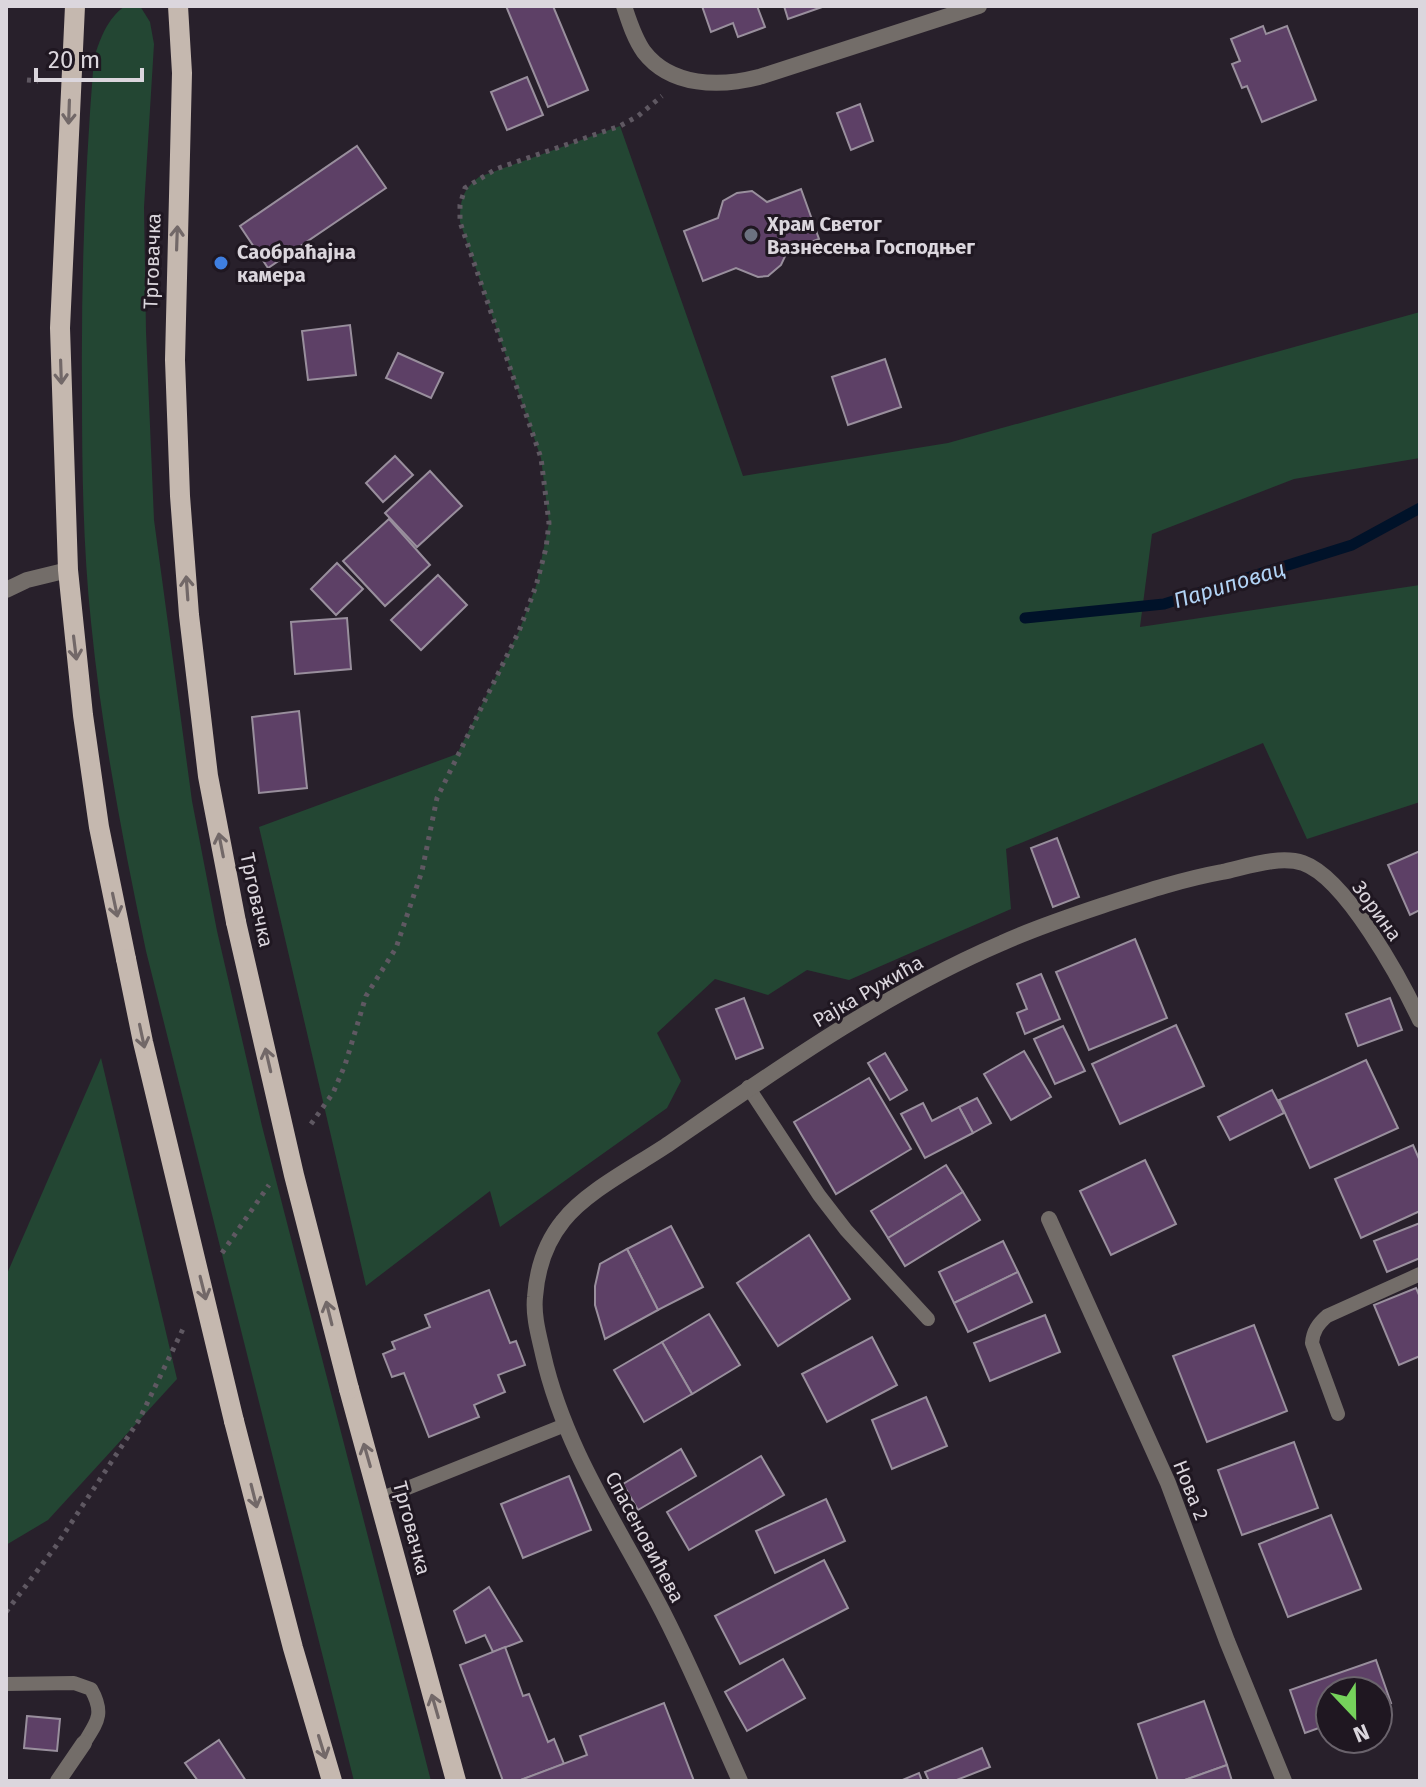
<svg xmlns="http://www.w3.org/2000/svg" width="1426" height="1787" viewBox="0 0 1426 1787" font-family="'Fira Sans',sans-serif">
  <rect width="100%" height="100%" fill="#28202b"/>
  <g fill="#234633">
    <path d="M125,6H140L150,22L154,44L144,207L146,332L154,520L192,801L217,931L262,1126L431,1781H354L146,951C123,842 102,733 91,622C83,545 82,469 82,392C81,280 85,169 94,58C101,37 107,19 125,6Z"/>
    <path d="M620,126L743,476L948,443L1420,312V458L1294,479L1152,534L1140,627L1420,585V802L1307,839L1263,743L1006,849L1011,909L849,980L807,970L768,995L715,979L657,1033L681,1081L667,1108L500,1227L490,1191L366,1286L259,827L457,754L519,631L536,586L549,523L541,458L460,222C460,201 462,190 479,177Z"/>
    <polygon points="101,1058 177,1379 48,1520 6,1545 6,1276"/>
  </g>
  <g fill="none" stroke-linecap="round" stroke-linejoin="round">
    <polyline stroke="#001229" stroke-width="11" points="1025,618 1164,604 1352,545 1420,508"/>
  </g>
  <g fill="#5d4066" stroke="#998f9d" stroke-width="2">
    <polygon points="506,6 553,6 588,90 548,107"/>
    <polygon points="702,6 757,6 765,27 738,37 733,23 711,32"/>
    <polygon points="784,6 825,6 788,19"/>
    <polygon points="1263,26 1266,34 1287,26 1316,100 1262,122 1247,86 1242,88 1232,64 1240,61 1231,39"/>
    <polygon points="527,77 543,115 507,130 491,92"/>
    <polygon points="860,104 873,141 851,150 837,113"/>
    <polygon points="357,146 386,188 268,268 240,226"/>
    <polygon points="801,189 819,239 788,250 781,265 768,276 758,277 736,268 703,281 684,231 718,218 723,201 737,193 752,191 767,202"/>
    <polygon points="350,325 356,375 308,380 302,331"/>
    <polygon points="398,353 443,373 431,398 386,378"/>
    <polygon points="885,359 901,407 848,425 832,377"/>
    <polygon points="395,456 413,475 383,502 366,483"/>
    <polygon points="430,471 462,506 417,547 385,513"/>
    <polygon points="389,519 430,565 385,606 343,561"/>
    <polygon points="337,563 363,589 336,615 311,589"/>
    <polygon points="438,575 467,605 421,650 391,620"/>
    <polygon points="347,618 351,669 295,674 291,622"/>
    <polygon points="299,711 307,788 259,793 252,717"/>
    <polygon points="1057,838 1079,897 1053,907 1031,848"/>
    <polygon points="1420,851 1420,910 1410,915 1388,865"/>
    <polygon points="1135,939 1167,1018 1089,1050 1056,972"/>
    <polygon points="1041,974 1060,1019 1025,1034 1017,1013 1027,1009 1017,984"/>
    <polygon points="744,998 763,1048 736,1059 716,1009"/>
    <polygon points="1390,998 1402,1030 1358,1046 1346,1014"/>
    <polygon points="1176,1025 1204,1086 1120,1124 1092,1064"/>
    <polygon points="1063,1026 1085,1071 1055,1084 1034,1039"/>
    <polygon points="1024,1051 1051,1097 1011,1120 984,1074"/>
    <polygon points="885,1053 907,1090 890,1100 868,1063"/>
    <polygon points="1366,1060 1398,1128 1310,1168 1279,1100"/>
    <polygon points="869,1078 911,1149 836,1194 794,1122"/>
    <polygon points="1272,1090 1284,1113 1230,1140 1218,1117"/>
    <polygon points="977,1098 991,1123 973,1133 959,1107"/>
    <polygon points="923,1103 932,1121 959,1107 973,1133 925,1158 901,1114"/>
    <polygon points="1413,1145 1420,1161 1420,1211 1361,1238 1335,1179"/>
    <polygon points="1145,1160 1176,1224 1111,1255 1080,1191"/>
    <polygon points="946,1165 963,1192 888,1238 871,1211"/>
    <polygon points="963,1192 980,1220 905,1266 888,1238"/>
    <polygon points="1420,1223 1420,1258 1387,1272 1374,1241"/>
    <polygon points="671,1226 703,1287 658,1310 627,1249"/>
    <polygon points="809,1235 850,1299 778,1346 737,1283"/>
    <polygon points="1003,1241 1018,1272 954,1303 939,1272"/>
    <polygon points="627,1249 658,1310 605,1339 595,1305 595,1286 600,1264"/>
    <polygon points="1018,1272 1032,1302 968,1332 954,1303"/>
    <polygon points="1416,1288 1420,1297 1420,1356 1399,1365 1374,1305"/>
    <polygon points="489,1290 510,1343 516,1341 525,1365 498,1375 505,1392 474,1405 479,1417 429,1437 404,1373 392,1377 383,1354 395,1349 392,1342 430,1327 425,1315"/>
    <polygon points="709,1314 740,1365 692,1394 662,1342"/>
    <polygon points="1045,1315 1060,1352 990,1381 974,1343"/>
    <polygon points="1254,1325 1287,1411 1207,1442 1173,1356"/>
    <polygon points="872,1337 897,1385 827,1422 802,1374"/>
    <polygon points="662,1342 692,1394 644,1422 614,1370"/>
    <polygon points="926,1397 947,1446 892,1469 872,1420"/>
    <polygon points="1294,1442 1318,1508 1242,1535 1218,1470"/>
    <polygon points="681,1449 696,1476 638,1510 623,1484"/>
    <polygon points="761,1456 784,1495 689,1550 667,1512"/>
    <polygon points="569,1476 591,1530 523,1558 501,1504"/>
    <polygon points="826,1499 845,1541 775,1573 756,1531"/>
    <polygon points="1331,1515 1361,1589 1288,1617 1259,1544"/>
    <polygon points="824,1560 848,1608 740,1664 715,1616"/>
    <polygon points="489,1587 522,1641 493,1652 485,1635 466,1643 454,1611"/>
    <polygon points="505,1647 523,1696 529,1694 548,1742 554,1739 564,1764 518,1781 503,1781 460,1665"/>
    <polygon points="783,1659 805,1698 747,1731 725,1692"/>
    <polygon points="1376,1660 1391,1703 1378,1707 1378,1691 1330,1691 1330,1724 1305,1733 1290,1690"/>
    <polygon points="1204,1701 1227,1765 1182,1781 1158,1781 1138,1724"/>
    <polygon points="664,1703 694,1781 518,1781 587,1755 580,1736"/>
    <polygon points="27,1716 60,1719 57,1751 24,1748"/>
    <polygon points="219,1740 246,1781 198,1781 185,1763"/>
    <polygon points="982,1748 990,1767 954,1781 929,1781 925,1772"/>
    <polygon points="1227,1765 1232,1781 1182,1781"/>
    <polygon points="919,1773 922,1781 900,1781"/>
  </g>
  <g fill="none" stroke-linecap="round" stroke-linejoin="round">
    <g stroke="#5f5862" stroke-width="5" stroke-dasharray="4 6" stroke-linecap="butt">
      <polyline points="27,80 38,81"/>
      <polyline points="311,1124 333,1093 345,1065 366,996 396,948 422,871 437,798 519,631 536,586 546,548 549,523 541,458 460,222 460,205 465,188 496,169 620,126 638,116 662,96"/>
      <polyline points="222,1253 269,1185"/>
      <polyline points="6,1612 56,1546 139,1420 183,1329"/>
    </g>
    <g stroke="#736d69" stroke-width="14">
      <polyline points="748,1087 819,1195 846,1230 928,1319"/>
      <path d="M1338,1414L1312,1343C1313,1331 1318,1324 1327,1316L1420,1274"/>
      <polyline points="380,1499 565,1425"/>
      <path d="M6,1684L74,1683L91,1689C105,1714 97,1722 84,1743"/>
    </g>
    <g stroke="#736d69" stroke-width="16">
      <path d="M624,6C629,21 634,38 644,52C671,87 720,87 759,77L979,6"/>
      <polyline points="6,590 27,580 68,570"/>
      <polyline points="1049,1219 1168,1483 1227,1641 1284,1781"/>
      <polyline points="58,1781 84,1743"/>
      <path d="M740,1781C713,1721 688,1659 657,1601C614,1520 563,1444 543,1354C539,1336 533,1316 535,1297C537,1270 546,1242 563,1221C586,1191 638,1165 670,1143C776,1070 883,994 1002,943C1037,927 1074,915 1110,903C1147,891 1184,879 1222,872C1246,867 1279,855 1303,863C1346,878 1401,980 1420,1020"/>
    </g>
    <g stroke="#c5b8af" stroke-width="20">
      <polyline points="75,6 60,328 68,570 83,715 99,827 126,959"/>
      <polyline points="178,6 182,73 175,360 180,496 189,615 208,776 236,922"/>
      <polyline points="349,1389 456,1781"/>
      <polyline points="234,1421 293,1648 332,1781"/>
    </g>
    <g stroke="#c5b8af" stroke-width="20">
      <polyline points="236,922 294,1175 349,1389"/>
      <polyline points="126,959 143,1042 234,1421"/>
    </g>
  </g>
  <defs><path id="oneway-shaft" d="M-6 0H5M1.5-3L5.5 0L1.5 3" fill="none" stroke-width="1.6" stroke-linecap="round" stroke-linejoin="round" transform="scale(2)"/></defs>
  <g stroke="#726868">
    <use href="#oneway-shaft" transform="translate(69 112) rotate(92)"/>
    <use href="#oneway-shaft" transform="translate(177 238) rotate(-88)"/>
    <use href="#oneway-shaft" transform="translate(61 372) rotate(88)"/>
    <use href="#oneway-shaft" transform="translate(187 588) rotate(-94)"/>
    <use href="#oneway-shaft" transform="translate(75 648) rotate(83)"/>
    <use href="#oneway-shaft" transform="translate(221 845) rotate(-101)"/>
    <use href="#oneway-shaft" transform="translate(115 905) rotate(78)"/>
    <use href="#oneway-shaft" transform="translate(142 1036) rotate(78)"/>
    <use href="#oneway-shaft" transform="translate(268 1060) rotate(-103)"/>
    <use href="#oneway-shaft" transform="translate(203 1288) rotate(76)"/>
    <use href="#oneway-shaft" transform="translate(329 1313) rotate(-104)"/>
    <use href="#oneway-shaft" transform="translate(367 1455) rotate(-106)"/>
    <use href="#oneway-shaft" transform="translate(254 1496) rotate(76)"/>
    <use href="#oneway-shaft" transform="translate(435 1706) rotate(-106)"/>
    <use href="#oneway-shaft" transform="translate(322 1747) rotate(73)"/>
  </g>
  <circle fill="#6b7280" stroke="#1f1721" stroke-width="3" cx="751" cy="235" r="8"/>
  <circle fill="#3f7fe0" stroke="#1f1721" stroke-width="3" cx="221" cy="263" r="8"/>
  <g text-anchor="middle" stroke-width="6" stroke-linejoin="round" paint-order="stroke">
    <g font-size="20" font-weight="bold" fill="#dbd6dd" stroke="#1f1721" text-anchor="start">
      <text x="767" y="231">Храм Светог<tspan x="767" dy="23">Вазнесења Господњег</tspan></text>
      <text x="237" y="259">Саобраћајна<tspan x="237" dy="23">камера</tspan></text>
    </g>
    <g font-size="20" fill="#dbd6dd" stroke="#1f1721">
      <text transform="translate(152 261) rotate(-88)" y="7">Трговачка</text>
      <text transform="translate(257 900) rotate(78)" y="7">Трговачка</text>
      <text transform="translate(1377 911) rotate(54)" y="7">Зорина</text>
      <text transform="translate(868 991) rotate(-30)" y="7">Рајка Ружића</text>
      <text transform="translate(1191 1490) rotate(68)" y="7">Нова 2</text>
      <text transform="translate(412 1528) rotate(75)" y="7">Трговачка</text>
      <text transform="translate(645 1537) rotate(62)" y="7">Спасеновићева</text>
    </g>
    <g font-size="22" font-style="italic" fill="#b1d3f5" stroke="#1f1721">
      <text transform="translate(1229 584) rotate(-17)" y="8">Париповац</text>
    </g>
  </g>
  <rect width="1426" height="1787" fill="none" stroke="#dbd6dd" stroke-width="16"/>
  <g transform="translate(1354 1715) rotate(158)"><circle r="38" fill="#1f1721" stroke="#6a636c" stroke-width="2"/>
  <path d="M0-6L14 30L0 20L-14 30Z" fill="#75d25b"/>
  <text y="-12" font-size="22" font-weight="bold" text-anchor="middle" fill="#dbd6dd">N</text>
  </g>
  <path d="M36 68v12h106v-12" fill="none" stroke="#dbd6dd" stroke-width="4"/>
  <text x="48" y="68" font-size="24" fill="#dbd6dd" stroke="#1f1721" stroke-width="6" paint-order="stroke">20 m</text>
</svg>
